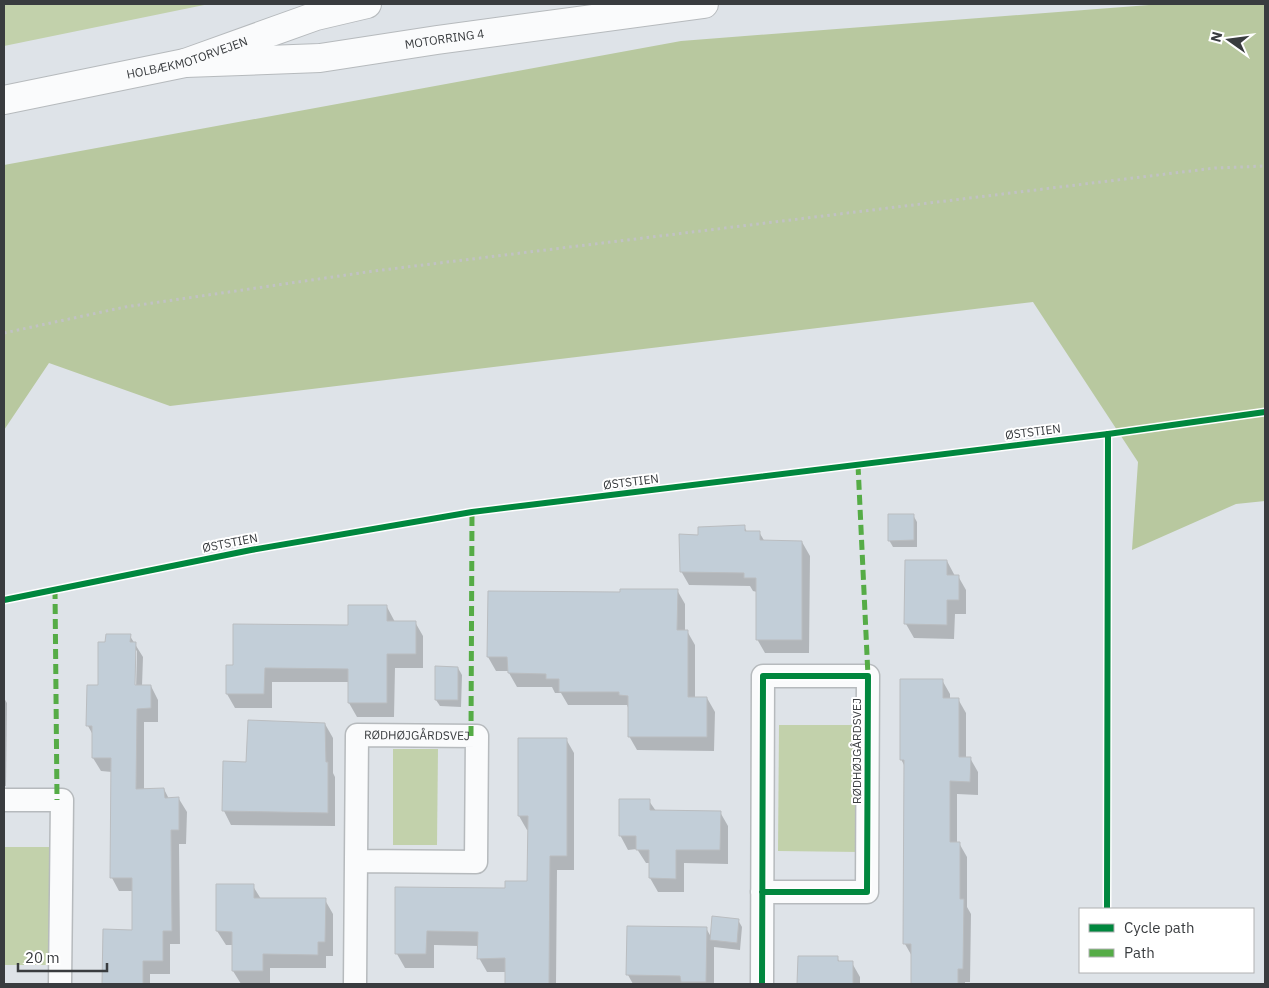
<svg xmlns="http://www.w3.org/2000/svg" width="1269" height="988" viewBox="0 0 1269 988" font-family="'IBM Plex Sans',sans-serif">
  <rect width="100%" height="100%" fill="#dee3e8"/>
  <g fill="#c2d1ab">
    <polygon points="4,4 209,4 4,46"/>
    <polygon points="779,725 861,725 860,852 778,851"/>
    <polygon points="393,749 438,749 437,845 393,845"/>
    <polygon points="4,847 51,847 50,965 4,965"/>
  </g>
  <polygon fill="#b8c89f" points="1162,4 1265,4 1265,501 1236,504 1132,550 1138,462 1033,302 170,406 49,363 4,430 4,165 681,41"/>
  <g fill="#0003" fill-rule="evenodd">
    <polygon points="913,515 917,522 917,547 893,547 889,540"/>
    <polygon points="744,526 747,532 759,532 765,542 802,542 810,556 809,653 765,653 757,639 757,592 753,591 750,586 689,585 681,571 699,536"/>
    <polygon points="947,561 955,576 958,576 966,590 966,614 955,614 954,639 914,638 906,624"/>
    <polygon points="677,590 685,604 685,631 687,631 695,645 695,698 707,698 715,712 714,751 637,750 629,736 629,710 627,705 568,705 561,693 555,693 552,687 517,687 509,673 509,671 496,671 488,657 622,594"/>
    <polygon points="387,607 395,622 415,622 423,636 423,668 395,668 394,717 357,717 349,703 349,682 272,682 272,708 235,708 227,694 234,666 349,626"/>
    <path d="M130,636L143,657L142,686H151L158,700V722H144V790L164,789L169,799H179L187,812L186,844H179L180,944H170V974H150V984H104V931H133V891H119L112,878V772L101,771L93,758V735L88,726L99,686ZM134,648L137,651L136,691H133Z"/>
    <polygon points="458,668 462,675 461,707 440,706 436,700"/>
    <polygon points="942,680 950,694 950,699 958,699 966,713 966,758 970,758 978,772 978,795 957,794 957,843 959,843 967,857 967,907 971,914 970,982 965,982 965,984 913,984 913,958 905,944 905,767 901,759"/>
    <polygon points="4,698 7,703 6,786 4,786"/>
    <polygon points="325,724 333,738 333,773 335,777 335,826 231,825 224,811 247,763"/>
    <polygon points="519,739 566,739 574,753 574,870 557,870 556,984 506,984 506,972 487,972 479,958 479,946 434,945 434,968 405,968 397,954 396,889 507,889 528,882 529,830 527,830 519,816"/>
    <polygon points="649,801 656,811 720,812 728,826 728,864 684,863 684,892 658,892 650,878 650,863 646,863 637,849 628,850 620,835"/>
    <polygon points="253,886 261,899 325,900 333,914 333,956 326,956 326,968 270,968 270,984 241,984 233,971 233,945 226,945 217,931"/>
    <polygon points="738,920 742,927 740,950 714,947 714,984 633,984 628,975 706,928 711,937"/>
    <polygon points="799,957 837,957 840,963 852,963 860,977 860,984 799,984"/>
  </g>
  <g fill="#c2ced8" stroke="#babdc0">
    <polygon points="888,514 914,514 914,540 888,541"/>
    <polygon points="745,525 745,531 760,531 760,540 802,541 802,640 756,640 756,578 744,578 744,573 680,572 679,534 698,535 698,527"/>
    <polygon points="905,560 947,560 947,575 959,575 959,600 947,600 947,625 904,624"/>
    <polygon points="620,589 678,589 677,630 688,630 688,697 707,697 707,737 628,737 628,696 619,695 619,692 559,692 559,679 546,679 546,674 508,673 507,657 487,657 488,591 620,592"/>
    <polygon points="348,605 387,605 387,621 416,621 416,654 387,654 387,703 348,703 348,669 265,668 264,694 226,694 226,665 233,665 233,624 348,625"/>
    <polygon points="106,634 131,634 130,642 136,642 135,685 151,685 151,708 137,709 136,789 164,788 165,798 179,797 179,830 171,830 172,931 163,931 163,961 143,961 143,984 102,984 103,929 132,930 132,878 110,878 111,758 92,758 92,726 86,726 87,685 98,685 98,642 105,642"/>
    <polygon points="435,666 458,667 458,700 435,700"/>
    <polygon points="900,679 943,679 943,698 959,698 959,757 971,757 970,782 950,781 950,842 960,842 960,899 964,899 963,969 958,969 958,984 911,984 911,944 903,944 904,760 900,760"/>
    <polygon points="248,720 325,723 326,762 328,762 328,813 222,811 223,761 246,762"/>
    <polygon points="518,738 567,738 567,856 550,856 549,984 505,984 505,958 477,959 478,932 427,931 426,954 395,954 395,887 505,888 505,881 527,881 528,816 518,816"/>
    <polygon points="619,799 650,799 650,810 721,811 720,850 676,850 676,879 649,878 649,850 636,850 636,836 619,836"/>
    <polygon points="216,884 254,884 254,898 326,898 325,942 318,942 318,955 263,954 263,971 232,971 232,932 216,931"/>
    <polygon points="712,916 739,919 737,943 710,940"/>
    <polygon points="627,926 707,927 706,982 681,982 680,976 626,975"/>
    <polygon points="798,956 838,956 838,961 853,961 853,984 797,984"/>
  </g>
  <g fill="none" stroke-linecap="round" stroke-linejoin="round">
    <g stroke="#b6babd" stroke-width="25">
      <g id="minor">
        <polyline points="4,800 62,800 60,984"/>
        <path id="s1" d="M355,984C356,901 356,818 357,735L477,736L476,862L356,861"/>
        <polyline points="762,984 763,676 868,676 867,892 762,892"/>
      </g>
    </g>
    <g stroke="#b6babd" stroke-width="30">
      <g id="motorway">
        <path id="s2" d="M185,63L320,58L437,40L704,4"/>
        <path id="s3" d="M4,100L185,63L316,16L367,4"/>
      </g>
    </g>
    <polyline stroke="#c1c2c4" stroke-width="3" stroke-dasharray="2.5 4" stroke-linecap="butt" points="4,333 125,307 374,271 1215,168 1265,166"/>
    <use href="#minor" stroke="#fafbfc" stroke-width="22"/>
    <use href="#motorway" stroke="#fafbfc" stroke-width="28"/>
    <g stroke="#55ac46" stroke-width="5" stroke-dasharray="10 5" stroke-linecap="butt">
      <polyline points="858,465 868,676"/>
      <polyline points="55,589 57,800"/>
      <polyline points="471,736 472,512"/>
    </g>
    <g stroke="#fff" stroke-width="9">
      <g id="cycleway">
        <polyline points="4,600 251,550 472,512 1108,434 1265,412"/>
        <polyline points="1107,909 1108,434"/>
        <polyline points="762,984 763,676 868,676 867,892 762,892"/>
      </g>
    </g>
    <use href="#cycleway" stroke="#00873e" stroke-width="6"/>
  </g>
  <g text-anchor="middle" stroke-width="4" stroke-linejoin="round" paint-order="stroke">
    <g font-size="12" fill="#393c3f" stroke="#fff">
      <text dy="4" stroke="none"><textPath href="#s2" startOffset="261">MOTORRING 4</textPath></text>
      <text dy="4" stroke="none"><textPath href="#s3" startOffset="188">HOLBÆKMOTORVEJEN</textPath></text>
      <text transform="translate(1033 432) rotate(-7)" y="4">ØSTSTIEN</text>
      <text transform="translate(631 482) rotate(-7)" y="4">ØSTSTIEN</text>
      <text transform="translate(230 543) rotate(-11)" y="4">ØSTSTIEN</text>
      <text dy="4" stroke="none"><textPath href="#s1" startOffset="309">RØDHØJGÅRDSVEJ</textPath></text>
      <text transform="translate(857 751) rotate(-90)" y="4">RØDHØJGÅRDSVEJ</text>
    </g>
  </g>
  <rect width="1269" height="988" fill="none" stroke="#393c3f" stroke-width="10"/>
  <rect x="1079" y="908" width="175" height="65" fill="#ffffff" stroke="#b0b1b2"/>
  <rect x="1089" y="924" width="25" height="8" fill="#00873e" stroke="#b0b1b2"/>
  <text x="1124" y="933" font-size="15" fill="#393c3f">Cycle path</text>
  <rect x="1089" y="949" width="25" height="8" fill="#55ac46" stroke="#b0b1b2"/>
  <text x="1124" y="958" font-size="15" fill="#393c3f">Path</text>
  <g transform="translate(1229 40) rotate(284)" stroke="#ffffff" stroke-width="4" paint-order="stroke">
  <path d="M0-4L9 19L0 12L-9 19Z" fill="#393c3f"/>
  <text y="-8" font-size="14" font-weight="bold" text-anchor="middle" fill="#393c3f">N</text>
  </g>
  <path d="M18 963v8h89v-8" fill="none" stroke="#393c3f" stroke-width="2.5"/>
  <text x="25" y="963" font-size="15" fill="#393c3f" stroke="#ffffff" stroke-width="4" paint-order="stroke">20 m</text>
</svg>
